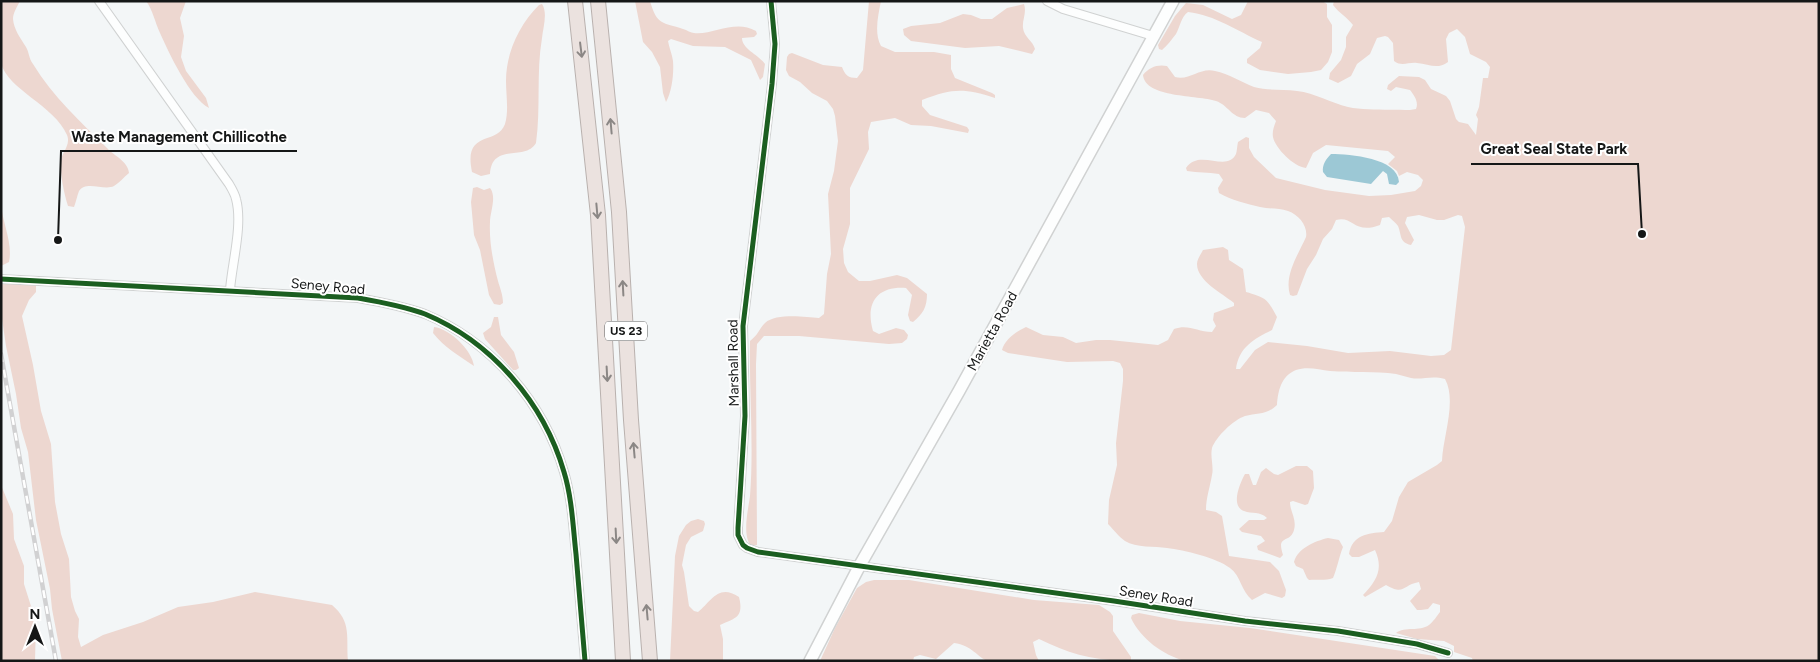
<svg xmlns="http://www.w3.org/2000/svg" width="1820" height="662" viewBox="0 0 1820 662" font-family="Figtree,sans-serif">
  <rect width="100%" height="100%" fill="#f3f6f7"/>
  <g fill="#edd7d0">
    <path d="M1,1H20C17,7 13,13 13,19C14,30 20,37 26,47C29,52 29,59 33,64C53,97 80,121 107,148C114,156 128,161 129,173C124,177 119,183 114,186C104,191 86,180 79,191C77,196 76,202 74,207L68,206C64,193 60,175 61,161C62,152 71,145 67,135C55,106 7,89 1,63C0,58 1,52 1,47C1,32 1,17 1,1Z"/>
    <path d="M146,1H186L180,18L184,36L181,57L186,71L206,98L209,108C190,98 169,53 160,33C155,23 153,10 146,1Z"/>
    <path d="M635,1H650C657,26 663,22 683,29C687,30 691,33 694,33C714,35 735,19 756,31L757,34L754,37L742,38C742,49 759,55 765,64L763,77L760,80L751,60L725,47L693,46L671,39L668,41C669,47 672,54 673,61C674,73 672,92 666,102L663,93L660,67L652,52L643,42Z"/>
    <path d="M869,1H881C878,16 874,33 881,46L895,52H934L951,55V69L955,78L992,93L995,95V98C964,88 953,88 922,100V106L930,115L967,127L969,130L968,133L931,126L911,125L895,118L871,122L868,132L869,149L850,188V224L843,249L844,263L848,272L859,281H870L897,275L907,278L927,294C927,307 923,314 913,322L910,321L908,315L912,295L906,288C877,286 865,303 873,331L879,334L896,328L904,330L908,335L907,339L902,343L889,344L799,336H764L757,344L756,364L757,542V545L751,546C742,534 748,511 750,496C754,445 749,393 750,341C759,334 759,329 765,323C776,313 805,317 819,318L824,314L827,274L831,254L828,194L834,171L838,141L835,116L833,109L827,101L812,93L800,82L789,76L786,70L787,57L789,54L792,53L823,65L842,67C845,75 848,78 857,78L863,70Z"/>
    <path d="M1248,1H1322L1327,4V17L1332,25V52L1328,62L1321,70L1311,72L1288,74L1260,70L1247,63V59L1260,48L1262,42C1237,31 1215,15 1188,12C1181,17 1180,27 1176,34C1172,39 1167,46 1162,50L1159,49L1158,45L1175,16L1186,3L1203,5L1232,19L1241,15Z"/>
    <path d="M1334,1H1819V661H1473L1472,658L1454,652V646L1444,641L1417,639L1396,633C1405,626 1419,632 1429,625C1433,622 1437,616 1440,612V605L1433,603L1428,609L1421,610H1417L1410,601L1421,589L1419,582C1402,585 1405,596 1386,585L1365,597L1363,595C1376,581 1384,570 1375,550L1359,557H1352L1349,554C1352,535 1368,533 1384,532L1392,521L1399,497L1408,482L1437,465L1442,461C1443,436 1457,401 1445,379C1431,375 1423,380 1411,378C1406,377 1401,375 1396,374C1375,371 1352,373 1330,371C1319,370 1308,366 1296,370C1281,376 1278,391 1277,405C1267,415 1257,413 1245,416C1233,420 1216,437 1212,448C1210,457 1214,467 1212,475C1210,487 1206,498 1206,510L1216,512L1222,516L1229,556L1270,562L1279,571L1286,590L1285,596L1282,598L1265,593L1252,600C1241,591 1241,576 1230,568C1217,558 1184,550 1167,548C1155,546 1136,548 1125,541C1119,537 1114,530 1108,524L1109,500L1117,465L1116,443L1123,381V369L1120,363L1113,361L1067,362L1008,353L1002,350C1005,339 1017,331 1026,327L1043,335L1063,337L1076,343L1096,340H1110L1158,345L1168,340L1174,329C1189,324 1197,332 1212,332L1216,326L1213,320L1214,313L1234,306V303C1222,293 1197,281 1197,264C1197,259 1201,254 1203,250L1223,247L1228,250L1229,260L1243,269L1246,292C1267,298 1267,299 1277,317L1272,330C1254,339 1239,347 1236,369H1240L1255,350L1268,342L1307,346L1348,353L1390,351L1431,356L1444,355L1451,350L1465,227L1462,216L1458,215L1444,220H1437L1419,215L1407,217L1405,223L1414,240L1411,245C1399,242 1402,236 1398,226C1396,223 1392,220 1389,217L1382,218L1380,225C1354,235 1353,215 1336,220L1332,229L1323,239L1316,255L1307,269L1297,295L1293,296L1290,295C1284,275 1298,255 1306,237C1308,226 1299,215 1288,211C1279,208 1269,209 1260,207C1247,204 1231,200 1219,193L1218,188L1223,180L1219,174C1208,172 1198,173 1187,171L1186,168C1199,148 1227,173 1236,154C1237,151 1237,146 1238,142L1246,137L1249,138V148L1254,157L1276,178L1325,190L1369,196L1391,195L1415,191L1421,186L1423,180L1418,175L1407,172L1399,176L1397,171L1388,164L1395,157L1388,151L1326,145L1313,153L1306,168C1294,167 1275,148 1273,137C1272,132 1274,126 1276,121L1269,113L1256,110L1245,118C1232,118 1228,105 1216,101C1198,95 1145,98 1143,75C1149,67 1158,64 1167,66L1175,77C1190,81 1200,67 1215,71C1229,74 1241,82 1254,87C1268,91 1283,89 1297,91C1315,93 1331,103 1348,107C1367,111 1391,109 1410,110L1416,109C1419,102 1414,95 1410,90L1396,87L1391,91L1387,89L1388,85L1399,76L1419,77L1425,80L1431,89L1446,96L1450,101L1456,119L1459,122L1468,124L1476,135L1478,119L1476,115L1479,107L1483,78H1488L1490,67L1486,62L1470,54L1465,37L1457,29L1449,33L1446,39L1448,62C1437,70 1429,64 1417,63C1408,62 1402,67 1394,61L1393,43L1388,37L1385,36L1377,38L1370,54L1357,64L1351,76L1338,83L1329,79L1330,73L1341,60L1346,47V37L1353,25C1347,17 1339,13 1333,5Z"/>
    <path d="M542,4C548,13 543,28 542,38C536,73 541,108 536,143C525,162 492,142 490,174L481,176L472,172C463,129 497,146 505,124C509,111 506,95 506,81C506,53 519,25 539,5Z"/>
    <path d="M1024,4C1027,13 1022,20 1023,28C1024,37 1033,41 1035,49L1032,54L999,46L965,48L911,41L904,35L903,29L911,26L940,23L963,14L971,15L981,19H992L1007,8Z"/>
    <path d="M477,187L484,190L490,188C497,197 490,212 490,222C489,241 493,262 498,281C500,288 503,295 503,303L500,305L494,304L489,295L480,250L474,235L471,202L473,188Z"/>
    <path d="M1,205C3,224 13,244 9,262L1,266Z"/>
    <path d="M4,282L36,285V292L29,300L22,316L33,365L41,411L51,444L55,502L61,534L69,559L71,597L75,611L79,619L78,637L81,647L103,635L143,622L178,607L213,602L255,592L332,605C352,622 346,637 348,661H62L52,609L50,589L36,520L28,452L21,428L16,394L6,346L1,312V284Z"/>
    <polygon points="494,317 498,317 501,335 514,352 519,368 516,370 513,370 485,339 483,333 491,327"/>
    <path d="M434,327C450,329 472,350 474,366C459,356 444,347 433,333Z"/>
    <path d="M1296,466H1307L1313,471L1314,488L1308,504L1305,505L1293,501L1290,502C1290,512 1297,519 1294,530C1290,544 1276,534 1283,555L1280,558L1258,550L1257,546L1265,541L1261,536L1242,532L1239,529L1249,520H1264L1267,518C1260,511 1252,514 1244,511C1230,506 1240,483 1245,474H1249L1253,485H1256L1261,472L1266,468L1274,474L1278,475Z"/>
    <polygon points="1,485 13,514 14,539 24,566 24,584 36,622 35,661 1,661"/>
    <path d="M698,519L704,521L705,524L703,531L691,537L686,545L682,565L684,572L689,606L694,611L698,612C711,602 718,583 739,597C744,617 736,618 720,625L723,639V661H670L675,556L679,536L686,525L691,521Z"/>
    <path d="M1328,538L1339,540L1343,547C1339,557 1337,569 1333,578C1325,581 1317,579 1309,580L1307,578L1303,569L1296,566L1294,562C1298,548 1315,541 1328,538Z"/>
    <path d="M874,580H909L1034,600L1099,605L1110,612L1113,616V631L1131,657V660C1096,662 1070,654 1039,639L1033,642L1036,655L1039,661C1026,661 999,662 988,661C978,658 972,645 954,643L936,659L920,655L914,657L913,661H820L835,628L857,588L866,582Z"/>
    <path d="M1139,613L1180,621L1250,628L1435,656L1440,661H1185C1163,655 1141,639 1131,618L1132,615Z"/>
  </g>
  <path fill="#9cc8d5" d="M1331,154C1350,154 1398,158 1399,182L1396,185L1389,184L1387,174L1383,171L1371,184L1327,177L1323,172C1322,165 1326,159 1331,154Z"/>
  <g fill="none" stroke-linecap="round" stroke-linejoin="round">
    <g stroke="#d0d2d2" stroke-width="10">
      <g id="street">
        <path d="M99,1L229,184C232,189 235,194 236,199C243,225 232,263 230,290"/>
        <polyline points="771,1 775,44 772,84 743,326 745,416 738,528 738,535 743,545 747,548 758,552 1114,601 1245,621 1338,631 1417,644 1448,653"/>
        <polyline points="1047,1 1063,9 1153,36"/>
        <path d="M1,279L358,298C381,302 403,306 425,314C492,342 544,403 564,472C572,498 573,527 576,554C579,590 582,625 585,661"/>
      </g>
    </g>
    <g stroke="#d0d2d2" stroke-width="14">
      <polyline id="secondary" points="810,661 860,565 959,391 1173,1"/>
    </g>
    <g stroke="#b9b1ae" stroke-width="16">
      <g id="highway">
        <polyline points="575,1 598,215 623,661"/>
        <polyline points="598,1 619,212 631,420 650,661"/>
      </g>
    </g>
    <use href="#street" stroke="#fdfefe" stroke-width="8"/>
    <use href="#secondary" stroke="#fdfefe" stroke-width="11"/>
    <use href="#highway" stroke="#ebe2df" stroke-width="14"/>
    <g stroke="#d1d1d2" stroke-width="4.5">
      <polyline id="rail" points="1,354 56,661"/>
    </g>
    <use href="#rail" stroke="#fff" stroke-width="2.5" stroke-dasharray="8" stroke-linecap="butt"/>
    <g stroke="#fff" stroke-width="8">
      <g id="cycleway">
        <polyline points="771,1 775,44 772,84 743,326 745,416 738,528 738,535 743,545 747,548 758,552 1114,601 1245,621 1338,631 1417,644 1448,653"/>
        <path d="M1,279L358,298C381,302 403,306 425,314C492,342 544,403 564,472C572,498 573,527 576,554C579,590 582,625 585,661"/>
      </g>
    </g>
    <use href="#cycleway" stroke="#1b5e20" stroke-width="5"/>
  </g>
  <defs><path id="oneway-shaft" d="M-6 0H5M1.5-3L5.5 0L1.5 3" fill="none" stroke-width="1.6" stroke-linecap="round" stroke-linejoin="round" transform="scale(1.25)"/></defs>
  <g stroke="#8b8785">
    <use href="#oneway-shaft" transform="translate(581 50) rotate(83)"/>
    <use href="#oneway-shaft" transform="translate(611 126) rotate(-95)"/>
    <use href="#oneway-shaft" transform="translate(597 211) rotate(85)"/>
    <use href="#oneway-shaft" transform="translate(623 288) rotate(-93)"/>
    <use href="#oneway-shaft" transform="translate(607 374) rotate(87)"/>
    <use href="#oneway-shaft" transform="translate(634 450) rotate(-95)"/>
    <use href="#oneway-shaft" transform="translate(616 536) rotate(87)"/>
    <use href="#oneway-shaft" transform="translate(647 612) rotate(-95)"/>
  </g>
  <g text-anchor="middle" stroke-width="4" stroke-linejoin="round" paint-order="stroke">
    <rect fill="#fff" stroke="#5b5d5d" stroke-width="1" x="605" y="321.5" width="42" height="19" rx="4"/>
    <g font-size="12" font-weight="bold" fill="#151717">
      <text x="626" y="335">US 23</text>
    </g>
    <g font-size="14" fill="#151717" stroke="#fff">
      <text transform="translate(328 286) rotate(5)" y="5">Seney Road</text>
      <text transform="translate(992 331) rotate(-61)" y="5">Marietta Road</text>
      <text transform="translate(733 363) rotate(-91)" y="5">Marshall Road</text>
      <text transform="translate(1156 596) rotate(9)" y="5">Seney Road</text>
    </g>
  </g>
  <path fill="none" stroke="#151717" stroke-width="2" d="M58 240L61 151H297M1642 234L1638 164H1471"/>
  <g fill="#151717" stroke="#fff" stroke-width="2">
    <circle cx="58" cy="240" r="5"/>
    <circle cx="1642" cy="234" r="5"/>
  </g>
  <g font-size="15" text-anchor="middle" font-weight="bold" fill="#151717" stroke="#fff" stroke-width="4" stroke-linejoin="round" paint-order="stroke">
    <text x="179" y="142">Waste Management Chillicothe</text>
    <text x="1554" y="154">Great Seal State Park</text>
  </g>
  <rect width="1820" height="662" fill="none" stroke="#151717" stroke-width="5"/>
  <g transform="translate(35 627)" stroke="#ffffff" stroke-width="4" paint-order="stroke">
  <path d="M0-4L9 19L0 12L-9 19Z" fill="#151717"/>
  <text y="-8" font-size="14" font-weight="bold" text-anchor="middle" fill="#151717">N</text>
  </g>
</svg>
